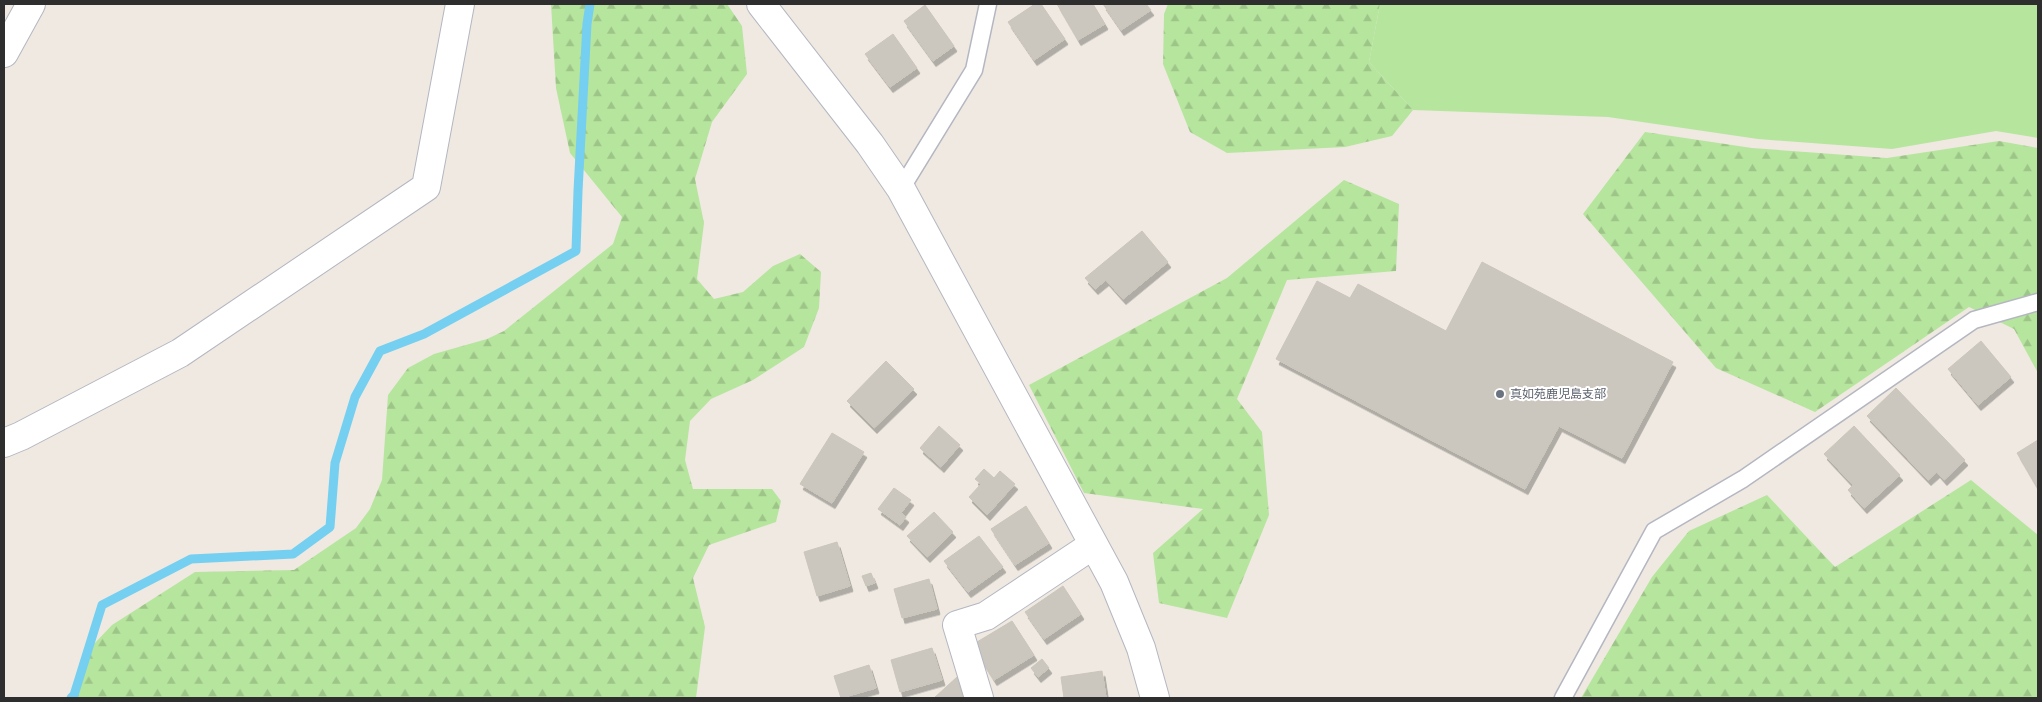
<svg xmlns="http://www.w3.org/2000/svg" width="2042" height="702" viewBox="0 0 2042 702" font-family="Manrope,'Noto Sans JP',sans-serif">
  <defs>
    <pattern id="forest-firs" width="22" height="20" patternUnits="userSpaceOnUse" patternTransform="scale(1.25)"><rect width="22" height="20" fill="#b6e59e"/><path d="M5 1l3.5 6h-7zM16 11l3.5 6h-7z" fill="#9dc588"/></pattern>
    <filter id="shadow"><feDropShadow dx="3" dy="5.5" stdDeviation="0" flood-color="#0004"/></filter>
  </defs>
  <rect width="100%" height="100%" fill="#efe9e1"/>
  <polygon fill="#b6e59e" points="1380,4 2038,4 2038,138 1996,131 1892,149 1758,139 1608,117 1413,110 1369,62"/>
  <g fill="url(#forest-firs)">
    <polygon points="551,4 727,4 742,26 747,74 712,122 695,179 704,223 697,279 714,299 743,292 773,266 800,254 821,272 819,308 804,347 753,380 711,399 690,421 685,460 693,489 772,489 781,501 776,522 709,545 693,578 705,627 696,698 75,698 94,644 112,625 195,572 294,570 356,528 370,509 382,480 388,395 408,368 434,354 487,339 504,331 613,244 622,217 570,153 556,88"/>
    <polygon points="1168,4 1380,4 1369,62 1413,110 1392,136 1345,147 1227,153 1190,132 1163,64 1164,14"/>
    <polygon points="1645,132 1752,148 1887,158 1999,141 2038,148 2038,373 2014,329 1969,307 1815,412 1716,368 1583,214"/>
    <polygon points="1344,180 1399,204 1396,271 1287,280 1237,399 1262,432 1269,515 1227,618 1159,603 1153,553 1203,509 1084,493 1029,385 1227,278"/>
    <polygon points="1971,480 2038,535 2038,698 1581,698 1652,577 1689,531 1767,495 1835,567"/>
  </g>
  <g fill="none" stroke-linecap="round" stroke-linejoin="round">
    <polyline stroke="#75cff0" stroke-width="9" points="71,698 74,695 102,605 191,559 293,554 330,527 335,463 355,397 380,351 424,334 576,251 578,191 587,24 590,4"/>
  </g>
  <g fill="#cbc7bf" stroke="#cbc5ba" filter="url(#shadow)">
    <polygon points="1035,4 1041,4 1065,39 1034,60 1008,22"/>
    <polygon points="1057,4 1093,4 1105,24 1078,40"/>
    <polygon points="1103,4 1146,4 1151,10 1121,30"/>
    <polygon points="925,5 954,46 933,61 904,21"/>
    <polygon points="893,34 917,68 890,87 865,54"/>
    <polygon points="1142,231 1168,262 1123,299 1106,280 1095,289 1085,278"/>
    <polygon points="1482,262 1673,362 1622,458 1559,426 1525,489 1276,359 1317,281 1350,298 1358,284 1446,331"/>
    <polygon points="1981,341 2011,377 1978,405 1948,369"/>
    <polygon points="886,361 914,389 874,428 847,401"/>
    <polygon points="1896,388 1965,460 1944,480 1937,472 1928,480 1867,416"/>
    <polygon points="939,426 960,445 941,467 920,448"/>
    <polygon points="1854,426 1900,475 1864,508 1848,490 1853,485 1824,454"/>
    <polygon points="832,433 864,452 832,503 800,484"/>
    <polygon points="2038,440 2038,489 2017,453"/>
    <polygon points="984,469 994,478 1000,471 1015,484 987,515 969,497 981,484 975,479"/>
    <polygon points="894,488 911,500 901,513 906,517 900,525 878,509"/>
    <polygon points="1026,506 1049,543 1015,565 991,529"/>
    <polygon points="934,512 953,532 927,557 907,536"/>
    <polygon points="979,536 1003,567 968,592 944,561"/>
    <polygon points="837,542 850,586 817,596 804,552"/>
    <polygon points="871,573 875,583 866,586 862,576"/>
    <polygon points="929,579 937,609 902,618 894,589"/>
    <polygon points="1063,586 1081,614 1044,639 1025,612"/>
    <polygon points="1012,621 1034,655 994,680 972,645"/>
    <polygon points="932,648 942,680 900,692 891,660"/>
    <polygon points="1042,659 1049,668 1038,677 1031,668"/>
    <polygon points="869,665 876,688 841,698 834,676"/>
    <polygon points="1102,671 1106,698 1064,698 1061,677"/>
    <polygon points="957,677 963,698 934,698"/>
  </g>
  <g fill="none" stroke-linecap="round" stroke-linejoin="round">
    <g stroke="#b4b7c1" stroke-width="19">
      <g id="lane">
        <polyline points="901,189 974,70 988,4"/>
        <polyline points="1563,698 1654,531 1743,479 1974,320 2038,302"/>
      </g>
    </g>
    <g stroke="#b4b7c1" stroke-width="30">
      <g id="street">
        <polyline points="4,53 31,4"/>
        <polyline points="4,443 21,436 180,353 426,187 460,4"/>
        <polyline points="979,698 957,625 986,616 1093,545"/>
      </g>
    </g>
    <g stroke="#b4b7c1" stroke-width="30">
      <polyline id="secondary" points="761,4 870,144 901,189 1114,582 1141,648 1155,698"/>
    </g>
    <use href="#lane" stroke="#fff" stroke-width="16"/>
    <use href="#street" stroke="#fff" stroke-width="28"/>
    <use href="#secondary" stroke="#fff" stroke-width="28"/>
  </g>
  <circle fill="#6b7280" stroke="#fff" stroke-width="2" cx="1500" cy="394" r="5"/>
  <g text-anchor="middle" stroke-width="4" stroke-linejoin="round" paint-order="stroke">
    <g font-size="12" fill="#5b616d" stroke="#fff" text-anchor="start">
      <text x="1510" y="398">真如苑鹿児島支部</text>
    </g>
  </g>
  <rect width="2042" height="702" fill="none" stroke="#2e2e2e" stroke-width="10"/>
</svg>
